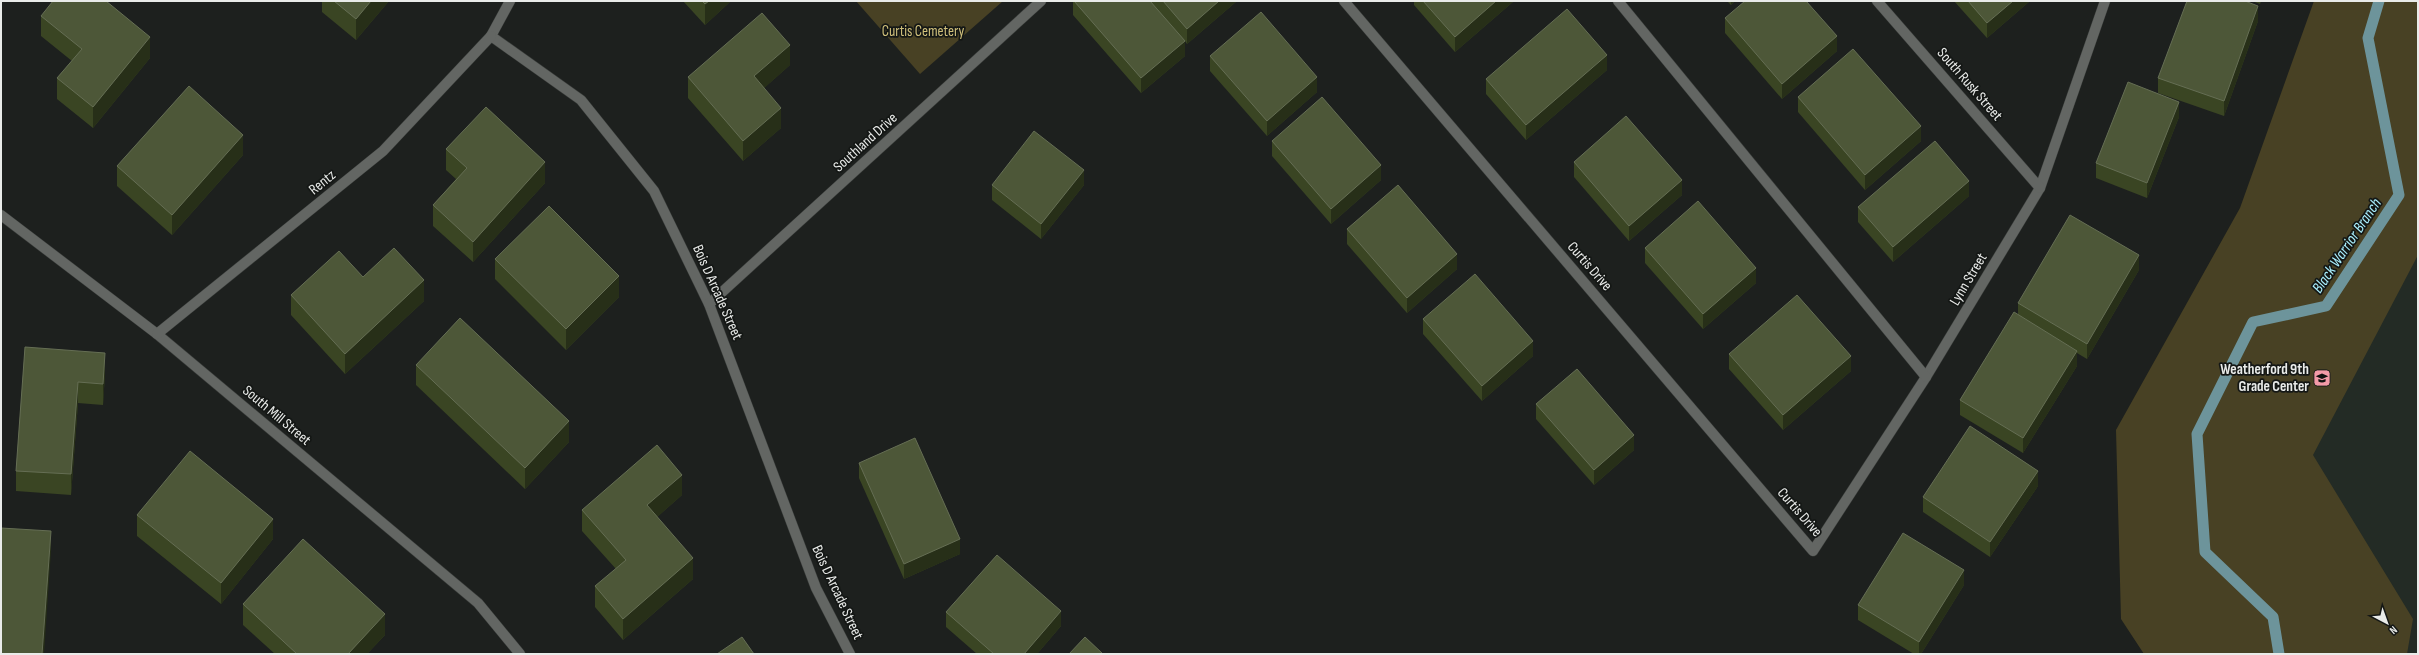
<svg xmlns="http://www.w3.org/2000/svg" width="2419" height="655" viewBox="0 0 2419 655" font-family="'Sofia Sans Condensed',sans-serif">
  <rect width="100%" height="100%" fill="#1d201e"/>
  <polygon fill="#232b25" points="2418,1 2418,654 2279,654 2253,322"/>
  <g fill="#484124">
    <polygon points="856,1 1003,1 920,74"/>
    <polygon points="2314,1 2418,1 2418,255 2313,455 2413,619 2407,654 2144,654 2121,619 2116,430 2240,208"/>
  </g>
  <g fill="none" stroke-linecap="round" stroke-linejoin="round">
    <polyline stroke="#6d949b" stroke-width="11" points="2279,654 2273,617 2205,552 2197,434 2253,322 2326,306 2399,195 2368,38 2379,1"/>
    <g stroke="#393c3a" stroke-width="11">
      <g id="minor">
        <polyline points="510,1 491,36 581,100 654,191 709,304 816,588 850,654"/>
        <polyline points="1344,1 1813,551 1926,377 2040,188 2105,1"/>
        <polyline points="1618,1 1926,377"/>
        <polyline points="1877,1 2040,188"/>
        <polyline points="1,215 157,334 478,603 520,654"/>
        <polyline points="709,304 1041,1"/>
        <polyline points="157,334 383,151 491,36"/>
      </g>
    </g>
    <use href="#minor" stroke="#636663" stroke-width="10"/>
  </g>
  <g fill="#3a4523">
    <polygon points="322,1 389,1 356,40 322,12"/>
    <polygon points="683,1 731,1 705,25"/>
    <polygon points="1073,1 1237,1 1187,44 1185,41 1185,56 1141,93 1073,15"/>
    <polygon points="1414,1 1514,1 1455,52 1414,5"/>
    <polygon points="1727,1 1735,1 1731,5"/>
    <polygon points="1954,1 2030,1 1987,38"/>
    <polygon points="2252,1 2261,1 2260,4"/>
    <polygon points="41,16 150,58 93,128 57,99 57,78 72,61 41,36"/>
    <polygon points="1725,18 1837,51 1782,99 1725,33"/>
    <polygon points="2258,21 2224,116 2158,93 2158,78"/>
    <polygon points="1210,56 1317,92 1267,136 1210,71"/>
    <polygon points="790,65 764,88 781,128 743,161 688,98 688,77"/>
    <polygon points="1607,70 1526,140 1486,94 1486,79"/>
    <polygon points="1798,97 1921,141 1865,190 1798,112"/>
    <polygon points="2179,117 2147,198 2096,178 2096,163"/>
    <polygon points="1272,141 1381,180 1331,224 1272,156"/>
    <polygon points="446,149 545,183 473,262 433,226 433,205 456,179 446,170"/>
    <polygon points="243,155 172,235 117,186 117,166"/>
    <polygon points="1574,162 1682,195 1629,241 1574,177"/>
    <polygon points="992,185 1084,185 1041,239 992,200"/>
    <polygon points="1969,196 1893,262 1858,222 1858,207"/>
    <polygon points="1347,229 1457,269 1407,313 1347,244"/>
    <polygon points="1645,248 1756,283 1703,329 1645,263"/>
    <polygon points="495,259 619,297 566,350 495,279"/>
    <polygon points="2139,270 2087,359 2077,353 2077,366 2023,453 1960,415 1960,400 2018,315 2018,303"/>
    <polygon points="363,277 424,301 345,374 291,315 291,295"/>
    <polygon points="1423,319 1533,356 1482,401 1423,334"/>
    <polygon points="25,347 105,373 103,405 78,403 71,495 16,491 16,471"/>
    <polygon points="1729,354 1851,371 1783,430 1729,369"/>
    <polygon points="416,365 569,442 525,489 416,385"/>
    <polygon points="1536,404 1634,450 1594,485 1536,419"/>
    <polygon points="859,463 960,554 904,579 859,478"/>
    <polygon points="2038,486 1990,557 1923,512 1923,497"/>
    <polygon points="682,495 657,517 693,579 623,640 595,607 595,586 616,569 582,531 582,510"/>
    <polygon points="137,515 273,539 221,604 137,536"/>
    <polygon points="1964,585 1921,654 1914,654 1858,620 1858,605"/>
    <polygon points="243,604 385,635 367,654 275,654 243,625"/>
    <polygon points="946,612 1061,626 1037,654 977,654 946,627"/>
  </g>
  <g fill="#272f18">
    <polygon points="371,1 389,1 356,40 356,19"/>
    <polygon points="709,1 731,1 705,25 705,4"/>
    <polygon points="1219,1 1237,1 1187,44 1187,29"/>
    <polygon points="1496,1 1514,1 1455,52 1455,37"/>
    <polygon points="1731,1 1735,1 1731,5"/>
    <polygon points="2013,1 2030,1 1987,38 1987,23"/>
    <polygon points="2258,6 2258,21 2224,116 2224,101"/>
    <polygon points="1837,36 1837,51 1782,99 1782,84"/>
    <polygon points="150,37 150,58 93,128 93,107"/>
    <polygon points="1185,41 1185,56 1141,93 1141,78"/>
    <polygon points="790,45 790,65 754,97 754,76"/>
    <polygon points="1607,55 1607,70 1526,140 1526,125"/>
    <polygon points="1317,77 1317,92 1267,136 1267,121"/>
    <polygon points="2179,102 2179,117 2147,198 2147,183"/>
    <polygon points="781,108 781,128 743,161 743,141"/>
    <polygon points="1921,126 1921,141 1865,190 1865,175"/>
    <polygon points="243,135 243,155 172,235 172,215"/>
    <polygon points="545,162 545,183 473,262 473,242"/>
    <polygon points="1381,165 1381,180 1331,224 1331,209"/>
    <polygon points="1084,170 1084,185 1041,239 1041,224"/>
    <polygon points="1682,180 1682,195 1629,241 1629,226"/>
    <polygon points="1969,181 1969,196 1893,262 1893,247"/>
    <polygon points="1457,254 1457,269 1407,313 1407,298"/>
    <polygon points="2139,255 2139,270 2087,359 2087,344"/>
    <polygon points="1756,268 1756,283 1703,329 1703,314"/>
    <polygon points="619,276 619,297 566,350 566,329"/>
    <polygon points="424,280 424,301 345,374 345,354"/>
    <polygon points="1533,341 1533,356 1482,401 1482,386"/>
    <polygon points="2077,351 2077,366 2023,453 2023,438"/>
    <polygon points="105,353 105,373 103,405 103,384"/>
    <polygon points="1851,356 1851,371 1783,430 1783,415"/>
    <polygon points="78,382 78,403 71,495 71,474"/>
    <polygon points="569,421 569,442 525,489 525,468"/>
    <polygon points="1634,435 1634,450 1594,485 1594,470"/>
    <polygon points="2038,471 2038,486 1990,557 1990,542"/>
    <polygon points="682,475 682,495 647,526 647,505"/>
    <polygon points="273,519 273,539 221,604 221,583"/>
    <polygon points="51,531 51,551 44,654 42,654"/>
    <polygon points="960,539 960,554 904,579 904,564"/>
    <polygon points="693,558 693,579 623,640 623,619"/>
    <polygon points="1964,570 1964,585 1921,654 1919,654 1919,642"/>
    <polygon points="1061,611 1061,626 1037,654 1024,654"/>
    <polygon points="385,614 385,635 367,654 348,654"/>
  </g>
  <g fill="#4d5738" stroke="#656e54">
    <polygon points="53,1 106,1 150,37 93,107 57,78 82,49 41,16"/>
    <polygon points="334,1 371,1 356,19"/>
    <polygon points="702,1 709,1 705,4"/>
    <polygon points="1074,1 1150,1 1185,41 1141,78"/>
    <polygon points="1163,1 1219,1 1187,29"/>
    <polygon points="1423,1 1496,1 1455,37"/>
    <polygon points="1745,1 1806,1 1837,36 1782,84 1725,18"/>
    <polygon points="1968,1 2013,1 1987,23"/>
    <polygon points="2187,1 2245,1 2258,6 2224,101 2158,78"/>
    <polygon points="1567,9 1607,55 1526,125 1486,79"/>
    <polygon points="1261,12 1317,77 1267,121 1210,56"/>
    <polygon points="762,13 790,45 754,76 781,108 743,141 688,77"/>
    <polygon points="1853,49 1921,126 1865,175 1798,97"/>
    <polygon points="2128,82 2179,102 2147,183 2096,163"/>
    <polygon points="189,86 243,135 172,215 117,166"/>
    <polygon points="1322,97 1381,165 1331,209 1272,141"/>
    <polygon points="486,107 545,162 473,242 433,205 467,168 446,149"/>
    <polygon points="1626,116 1682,180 1629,226 1574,162"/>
    <polygon points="1034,131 1084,170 1041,224 992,185"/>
    <polygon points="1935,141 1969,181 1893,247 1858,207"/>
    <polygon points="1398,185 1457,254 1407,298 1347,229"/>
    <polygon points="1698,201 1756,268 1703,314 1645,248"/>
    <polygon points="549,206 619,276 566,329 495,259"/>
    <polygon points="2070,215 2139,255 2087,344 2018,303"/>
    <polygon points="394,248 424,280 345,354 291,295 339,251 363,277"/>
    <polygon points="1475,274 1533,341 1482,386 1423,319"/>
    <polygon points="1797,295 1851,356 1783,415 1729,354"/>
    <polygon points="2014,312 2077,351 2023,438 1960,400"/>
    <polygon points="460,318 569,421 525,468 416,365"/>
    <polygon points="25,347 105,353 103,384 78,382 71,474 16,471"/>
    <polygon points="1577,369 1634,435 1594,470 1536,404"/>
    <polygon points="1970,426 2038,471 1990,542 1923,497"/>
    <polygon points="915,438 960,539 904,564 859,463"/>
    <polygon points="657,445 682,475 647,505 693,558 623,619 595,586 626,560 582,510"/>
    <polygon points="190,451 273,519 221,583 137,515"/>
    <polygon points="1,528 51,531 42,654 1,654"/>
    <polygon points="1903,533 1964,570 1919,642 1858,605"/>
    <polygon points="303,539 385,614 348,654 297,654 243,604"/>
    <polygon points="997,555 1061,611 1024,654 994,654 946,612"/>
    <polygon points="742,637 754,654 717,654"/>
    <polygon points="1085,637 1103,654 1069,654"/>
  </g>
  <defs>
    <g id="school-square" transform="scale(0.9)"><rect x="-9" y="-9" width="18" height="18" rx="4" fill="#f39aa8" stroke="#141715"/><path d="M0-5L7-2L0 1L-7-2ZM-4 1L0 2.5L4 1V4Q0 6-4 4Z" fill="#111"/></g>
  </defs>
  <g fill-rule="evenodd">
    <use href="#school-square" x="2322" y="378"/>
  </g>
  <g text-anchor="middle" stroke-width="3.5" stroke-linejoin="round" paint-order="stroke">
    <g font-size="15" fill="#d1c17c" stroke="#141715">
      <text x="923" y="36">Curtis Cemetery</text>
    </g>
    <g font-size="15" fill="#e9ebe9" stroke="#141715">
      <text transform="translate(1970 84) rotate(49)" y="5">South Rusk Street</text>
      <text transform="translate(865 142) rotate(-42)" y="5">Southland Drive</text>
      <text transform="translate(322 182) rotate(-39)" y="5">Rentz</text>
      <text transform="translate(1590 266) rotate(49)" y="5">Curtis Drive</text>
      <text transform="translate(1968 279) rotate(-59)" y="5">Lynn Street</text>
      <text transform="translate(718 292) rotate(66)" y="5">Bois D Arcade Street</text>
      <text transform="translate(277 415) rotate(40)" y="5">South Mill Street</text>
      <text transform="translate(1800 512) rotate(49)" y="5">Curtis Drive</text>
      <text transform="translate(838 592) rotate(65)" y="5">Bois D Arcade Street</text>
    </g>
    <g font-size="15" font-weight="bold" fill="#e9ebe9" stroke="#141715" text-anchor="end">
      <text x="2309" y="374">Weatherford 9th<tspan x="2309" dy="17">Grade Center</tspan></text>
    </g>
    <g font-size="16" font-style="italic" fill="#aaf0fe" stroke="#141715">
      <text transform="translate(2346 245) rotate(-56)" y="6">Black Warrior Branch</text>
    </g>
  </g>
  <rect width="2419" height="655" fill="none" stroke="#e9ebe9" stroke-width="4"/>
  <g transform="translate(2387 623) rotate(139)" stroke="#141715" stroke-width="3" paint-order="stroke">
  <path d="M0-3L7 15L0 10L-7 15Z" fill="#e9ebe9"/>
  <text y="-6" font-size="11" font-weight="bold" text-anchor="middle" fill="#e9ebe9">N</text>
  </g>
</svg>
